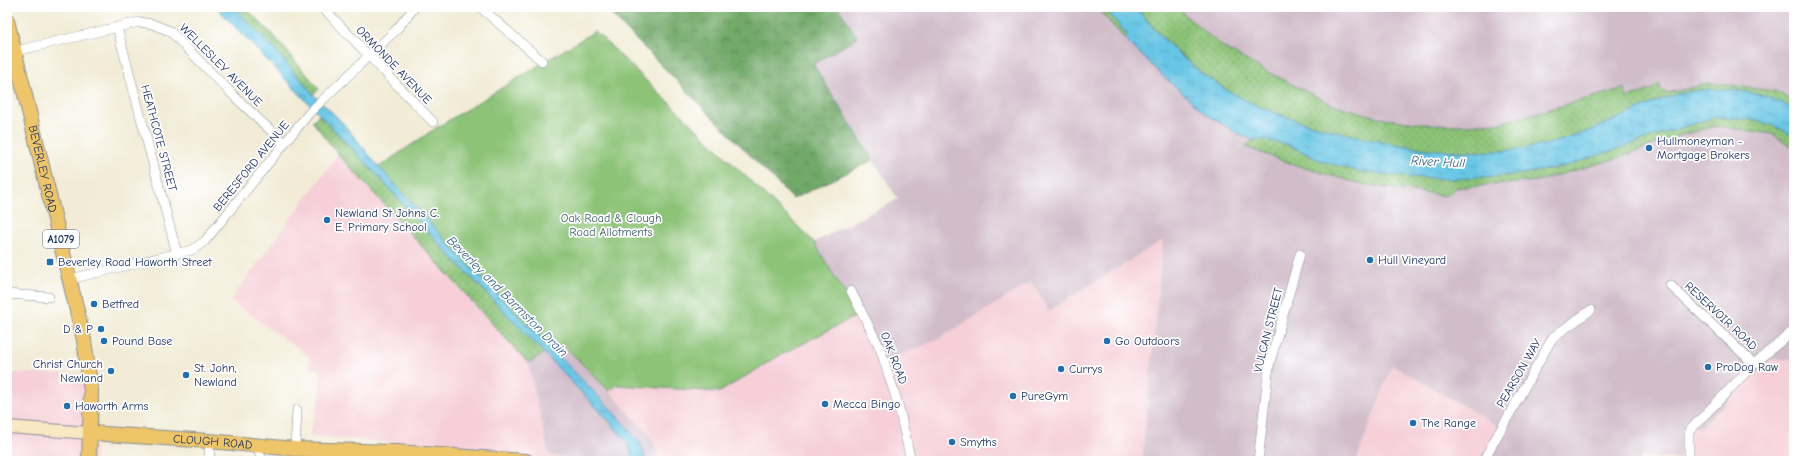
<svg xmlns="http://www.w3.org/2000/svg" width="1801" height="468" viewBox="0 0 1801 468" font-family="'Comic Neue',sans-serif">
  <defs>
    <pattern id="grass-dots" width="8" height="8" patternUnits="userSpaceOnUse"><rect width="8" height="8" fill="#8cc377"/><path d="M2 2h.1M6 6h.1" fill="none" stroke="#729f65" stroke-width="1.8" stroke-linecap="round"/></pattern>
    <pattern id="forest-crowns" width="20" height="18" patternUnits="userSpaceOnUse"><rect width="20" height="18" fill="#71a968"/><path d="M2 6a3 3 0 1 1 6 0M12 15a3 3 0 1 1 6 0" fill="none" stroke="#5c8a59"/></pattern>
    <pattern id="water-ripples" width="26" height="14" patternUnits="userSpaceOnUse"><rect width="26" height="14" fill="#67c6e5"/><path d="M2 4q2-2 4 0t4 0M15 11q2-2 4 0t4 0" fill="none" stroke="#54a1bd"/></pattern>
  </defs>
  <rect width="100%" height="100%" fill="#fff"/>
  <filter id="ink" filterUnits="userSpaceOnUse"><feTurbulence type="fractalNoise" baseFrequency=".025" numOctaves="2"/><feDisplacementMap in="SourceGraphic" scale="8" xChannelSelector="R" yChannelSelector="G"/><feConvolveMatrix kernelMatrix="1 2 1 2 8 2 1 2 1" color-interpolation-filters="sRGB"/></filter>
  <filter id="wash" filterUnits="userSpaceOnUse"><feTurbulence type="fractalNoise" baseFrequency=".012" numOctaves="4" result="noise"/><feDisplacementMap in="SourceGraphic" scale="16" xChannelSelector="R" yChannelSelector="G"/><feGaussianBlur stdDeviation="0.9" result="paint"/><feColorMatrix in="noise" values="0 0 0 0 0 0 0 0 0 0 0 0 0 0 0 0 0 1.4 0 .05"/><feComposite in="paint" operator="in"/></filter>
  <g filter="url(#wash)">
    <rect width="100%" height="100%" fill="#f2ecd6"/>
    <g fill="#f6cfd8">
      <polygon points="338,154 528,363 549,455 593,461 492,461 492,451 309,436 320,398 321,370 309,369 309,356 230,301"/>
      <polygon points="1163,240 1142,461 659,461 656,448 609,391 617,385 720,392 777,357 858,315 937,340 1031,281 1050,311"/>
      <polygon points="1771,359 1794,359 1794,461 1679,461 1685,427 1702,427"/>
      <polygon points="1392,365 1505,430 1488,461 1356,461"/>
      <polygon points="7,373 96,374 95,461 7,461"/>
    </g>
    <g fill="#d1bdca">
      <polygon points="838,7 1096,7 1161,74 1206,114 1238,134 1253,140 1245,147 1298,166 1361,184 1455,188 1538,181 1618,158 1678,136 1716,126 1772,134 1794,148 1794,359 1771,359 1701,427 1685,427 1679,459 1641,457 1641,461 1488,461 1505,430 1392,365 1356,461 1142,461 1163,240 1049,311 1031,282 937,340 882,362 876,346 814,242 898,199 812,64 858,38"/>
      <polygon points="1179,7 1794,7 1794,101 1775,91 1712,83 1667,93 1657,85 1653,89 1627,98 1625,88 1500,123 1462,125 1425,124 1385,119 1331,104 1260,68 1223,47 1186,16"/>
      <polygon points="561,344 609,391 647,433 656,448 659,461 593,461 549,455 528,363"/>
    </g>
    <g fill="url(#grass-dots)" stroke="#54796a">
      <polygon points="233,7 245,7 275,37 319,89 313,94 275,50"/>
      <polygon points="1096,7 1104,7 1128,36 1125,39"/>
      <path d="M1135,7H1179L1186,16L1223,47L1260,68L1331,104L1385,119L1425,124L1462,125L1500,123L1625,88L1627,98L1653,89L1657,85H1660L1661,90L1667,93L1712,83L1775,91L1794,101V109C1758,89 1708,83 1669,97C1629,112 1590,134 1548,144C1477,160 1404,149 1335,131C1296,121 1257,109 1222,87C1188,65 1161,37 1135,7Z"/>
      <polygon points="319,115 366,163 445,250 545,353 528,363 338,154 312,121"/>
      <path d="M1713,117C1740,117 1772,120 1794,137V148L1772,134L1716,126L1678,136L1618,158L1538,181L1455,188L1447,196L1361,184L1298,166L1245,147C1247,145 1249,142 1252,141C1267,132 1305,153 1319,160L1522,174L1566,166Z"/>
    </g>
    <polygon fill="url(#forest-crowns)" stroke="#466c63" points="604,7 781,7 782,11 798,7 838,7 858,38 813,64 873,160 793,199"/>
    <polygon fill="#8cc377" stroke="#54796a" points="595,31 814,242 858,315 777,357 720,392 617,385 609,391 562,344 553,349 459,255 379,167 433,130"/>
    <g fill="url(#water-ripples)" stroke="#417aa2">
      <path d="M216,7H233L275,50L313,94L343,123L379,167L459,255L607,405L641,443L646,461H632C632,444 619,433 609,421L445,250L366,163Z"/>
      <path d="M1104,7H1135C1160,37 1188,66 1222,87C1257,109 1295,121 1335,131C1404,149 1477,160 1548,144C1590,134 1629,112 1669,97C1708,83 1758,89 1794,109V137C1772,120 1740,117 1713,117L1566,166L1522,174L1453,179L1410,177L1357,171L1319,160L1290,145L1261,139L1253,140L1238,134L1206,114L1161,74L1125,39L1128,36Z"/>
    </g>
  </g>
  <g filter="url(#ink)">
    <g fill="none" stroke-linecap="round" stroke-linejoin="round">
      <g stroke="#868e9a" stroke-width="10">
        <g id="minor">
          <polyline points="322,7 433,122"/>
          <polyline points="480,7 542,61"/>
          <polyline points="117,27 177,254"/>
          <polyline points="16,51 139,22 152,24 170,31 235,97 284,143"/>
          <polyline points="70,279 192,250 205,241 310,112 396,30 415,7"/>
          <polyline points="1670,285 1754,364"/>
          <polyline points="851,291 880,348 898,404 911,461"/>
          <polyline points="7,294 49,297"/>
          <polyline points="209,441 210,461"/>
          <polyline points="257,445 262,461"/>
          <polyline points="295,449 297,410"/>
          <polyline points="1258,461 1269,366 1300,254"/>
          <polyline points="1483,461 1553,337 1591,310"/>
          <polyline points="1689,461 1689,431 1754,364 1794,330"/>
        </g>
      </g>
      <g stroke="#868e9a" stroke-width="14">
        <polyline id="secondary" points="7,427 90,433"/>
      </g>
      <g stroke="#868e9a" stroke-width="16">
        <g id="primary">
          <path id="s1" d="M7,20L84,340L91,391L89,461"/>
          <path id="s2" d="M90,433L209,441L295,449L396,452L526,461"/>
        </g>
      </g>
      <use href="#minor" stroke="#fff" stroke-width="9"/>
      <use href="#secondary" stroke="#f8e8c3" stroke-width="12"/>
      <use href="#primary" stroke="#eec569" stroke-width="14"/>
    </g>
  </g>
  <g fill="#1f6fb2" stroke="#fff" stroke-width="1.5">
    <circle cx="1649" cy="148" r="4"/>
    <circle cx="327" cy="220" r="4"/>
    <circle cx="1370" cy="260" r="4"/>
    <rect x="46" y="258" width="8" height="8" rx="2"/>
    <circle cx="94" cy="304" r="4"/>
    <circle cx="101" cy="329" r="4"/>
    <circle cx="104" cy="341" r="4"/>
    <circle cx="1107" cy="341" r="4"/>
    <circle cx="1708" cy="367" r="4"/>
    <circle cx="1061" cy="369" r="4"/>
    <circle cx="111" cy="371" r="4"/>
    <circle cx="186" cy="375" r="4"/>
    <circle cx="1013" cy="396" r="4"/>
    <circle cx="825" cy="404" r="4"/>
    <circle cx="67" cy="406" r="4"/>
    <circle cx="1413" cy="423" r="4"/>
    <circle cx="952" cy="442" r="4"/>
  </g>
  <g text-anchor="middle" stroke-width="3.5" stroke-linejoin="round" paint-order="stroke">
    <rect fill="#fff" stroke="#5f6d8e" stroke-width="1" x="43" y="230" width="36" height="18" rx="3"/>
    <g font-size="11" font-weight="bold" fill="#1b2f5e">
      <text x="61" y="243">A1079</text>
    </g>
    <g font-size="12" fill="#1b2f5e" stroke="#fff">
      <text transform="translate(221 65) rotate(45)" y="4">WELLESLEY AVENUE</text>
      <text transform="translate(394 65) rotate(46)" y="4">ORMONDE AVENUE</text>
      <text transform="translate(159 138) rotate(75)" y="4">HEATHCOTE STREET</text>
      <text transform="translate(251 166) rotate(-51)" y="4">BERESFORD AVENUE</text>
      <text dy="4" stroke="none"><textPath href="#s1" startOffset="153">BEVERLEY ROAD</textPath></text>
      <text transform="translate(1721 316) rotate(43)" y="4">RESERVOIR ROAD</text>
      <text transform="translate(1268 330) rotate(-76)" y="4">VULCAN STREET</text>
      <text transform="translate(894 358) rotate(69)" y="4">OAK ROAD</text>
      <text transform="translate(1519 373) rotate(-60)" y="4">PEARSON WAY</text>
      <text dy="4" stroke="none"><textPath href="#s2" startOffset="123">CLOUGH ROAD</textPath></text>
    </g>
    <g font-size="12" fill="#1b2f5e" stroke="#fff" text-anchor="start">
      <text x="1657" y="145">Hullmoneyman -<tspan x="1657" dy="14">Mortgage Brokers</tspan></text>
      <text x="335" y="217">Newland St Johns C.<tspan x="335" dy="14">E. Primary School</tspan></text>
      <text x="1378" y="264">Hull Vineyard</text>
      <text x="58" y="266">Beverley Road Haworth Street</text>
      <text x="102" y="308">Betfred</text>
      <text x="93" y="333" text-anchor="end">D &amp; P</text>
      <text x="112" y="345">Pound Base</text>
      <text x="1115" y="345">Go Outdoors</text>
      <text x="103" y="368" text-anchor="end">Christ Church<tspan x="103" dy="14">Newland</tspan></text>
      <text x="1716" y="371">ProDog Raw</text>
      <text x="194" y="372">St. John,<tspan x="194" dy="14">Newland</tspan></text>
      <text x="1069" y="373">Currys</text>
      <text x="1021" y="400">PureGym</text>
      <text x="833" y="408">Mecca Bingo</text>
      <text x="75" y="410">Haworth Arms</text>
      <text x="1421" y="427">The Range</text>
      <text x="960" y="446">Smyths</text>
    </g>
    <g font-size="12" fill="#436367" stroke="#fff">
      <text x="611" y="222">Oak Road &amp; Clough<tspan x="611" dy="14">Road Allotments</tspan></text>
    </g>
    <g font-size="13" font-style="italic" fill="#325c86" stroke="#fff">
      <text transform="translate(1438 161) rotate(3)" y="5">River Hull</text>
      <text transform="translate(508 296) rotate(45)" y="5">Beverley and Barmston Drain</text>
    </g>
  </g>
  <rect width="1801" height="468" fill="none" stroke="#fff" stroke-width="24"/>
</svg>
